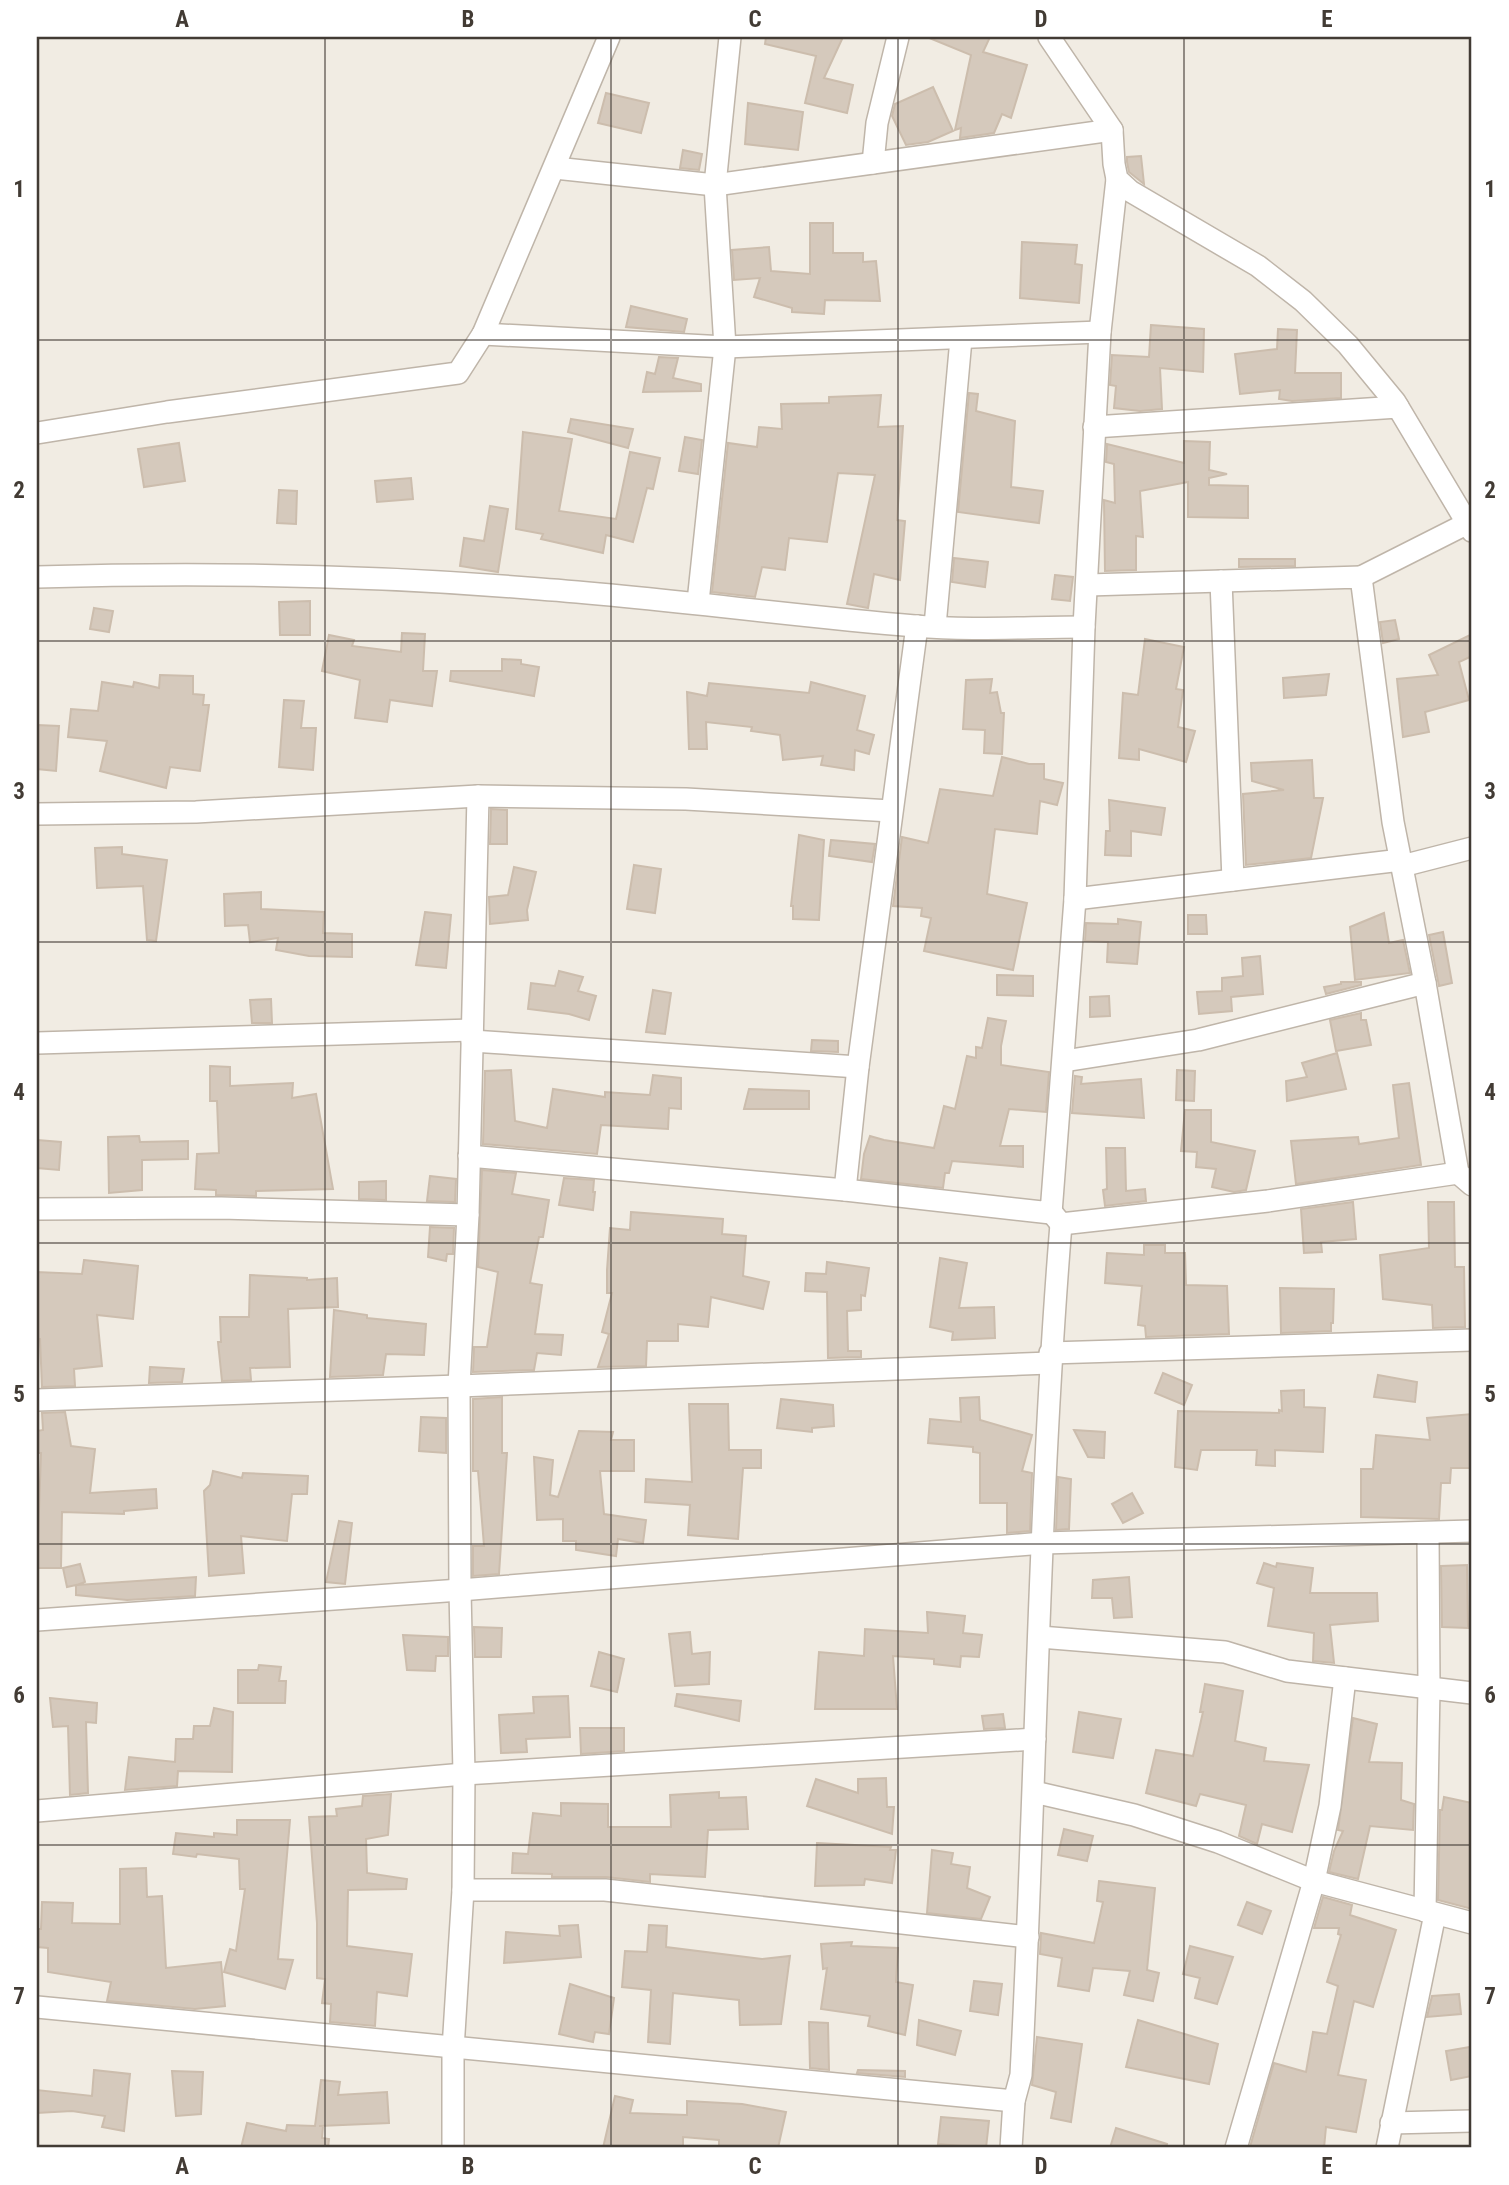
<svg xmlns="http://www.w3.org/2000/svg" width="1509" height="2185" viewBox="0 0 1509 2185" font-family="'Roboto Condensed',sans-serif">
  <rect width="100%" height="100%" fill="#f1ece3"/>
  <g fill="#d5c9bc" stroke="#ccbdad" stroke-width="2">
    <polygon points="766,37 843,37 824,78 853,85 847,113 805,103 816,56 765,44"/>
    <polygon points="927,37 990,37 983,52 1027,65 1011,118 1002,114 994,133 960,138 961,128 955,130 971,55"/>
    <polygon points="933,87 953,131 928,142 906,145 892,116 895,104"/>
    <polygon points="606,93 649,103 641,133 598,123"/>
    <polygon points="748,103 803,112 798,150 745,144"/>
    <polygon points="683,150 702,154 699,170 680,168"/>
    <polygon points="1141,156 1144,184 1129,172 1127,162 1127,157"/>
    <polygon points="810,223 833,223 833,253 863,253 863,262 876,261 880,301 825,300 824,314 792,312 792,308 754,297 760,278 734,280 732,250 769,247 771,271 810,274"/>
    <polygon points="1022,242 1077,245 1075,264 1082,265 1079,303 1020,298"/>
    <polygon points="631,306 687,319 684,332 626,327"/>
    <polygon points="1151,325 1204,329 1203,372 1160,368 1162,409 1140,411 1114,408 1116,386 1110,385 1112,355 1149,357"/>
    <polygon points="1278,329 1297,330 1295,373 1341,373 1341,398 1292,401 1279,399 1280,390 1240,394 1235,354 1277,349"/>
    <polygon points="659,357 678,358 673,378 701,384 701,391 643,392 647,372 655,374"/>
    <polygon points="969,393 978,394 976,411 1015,421 1011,487 1043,491 1039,523 958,512"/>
    <polygon points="881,395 878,427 903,426 897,520 905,521 900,580 874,574 868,608 847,604 875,475 838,473 827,542 789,538 785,570 762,567 755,597 712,592 728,443 757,447 759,427 782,429 781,404 829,403 829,397"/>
    <polygon points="571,419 633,429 628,448 568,432"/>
    <polygon points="523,432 572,439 559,511 616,519 630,452 660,458 653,489 647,488 633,542 606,535 603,553 541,539 543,534 516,529"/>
    <polygon points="685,437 702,440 698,474 679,471"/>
    <polygon points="1184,441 1210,442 1209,470 1227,474 1209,478 1209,485 1248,486 1248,518 1188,517 1188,482 1140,491 1143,537 1136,536 1136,570 1105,571 1104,500 1115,503 1114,464 1106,462 1107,444 1184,463"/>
    <polygon points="179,443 185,481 144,487 138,449"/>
    <polygon points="411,478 413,499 377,502 375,481"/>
    <polygon points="279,490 297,491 296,524 277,523"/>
    <polygon points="490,506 508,509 498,572 460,566 464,538 484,541"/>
    <polygon points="954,558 988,562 985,587 952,582"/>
    <polygon points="1239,559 1295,559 1295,566 1239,567"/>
    <polygon points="1055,575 1073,577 1070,601 1052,599"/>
    <polygon points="310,601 310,635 280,635 279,602"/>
    <polygon points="94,608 113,611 109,632 90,629"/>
    <polygon points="1395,620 1399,639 1383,643 1380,622"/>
    <polygon points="402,633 425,634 423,671 437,671 432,706 390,700 387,722 355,718 360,680 322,671 329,635 354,640 352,646 401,652"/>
    <polygon points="1472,634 1472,656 1459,662 1469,700 1425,712 1429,732 1403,737 1397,679 1438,675 1429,655"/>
    <polygon points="1145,639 1184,647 1176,689 1183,690 1178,727 1195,731 1186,762 1139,749 1139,760 1119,758 1123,693 1138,695"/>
    <polygon points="502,659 521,660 521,664 539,667 534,696 450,681 451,671 502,671"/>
    <polygon points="1329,674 1326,695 1284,698 1283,678"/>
    <polygon points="160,675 193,676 193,694 204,695 203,705 209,705 200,771 170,767 166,788 100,771 107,741 68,737 71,709 98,711 102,682 133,687 134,682 159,688"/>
    <polygon points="992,679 990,693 997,692 1001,713 1004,713 1002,754 984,753 985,730 963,729 966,680"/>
    <polygon points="811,682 865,696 857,730 874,735 869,754 855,750 854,770 821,765 823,756 783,760 780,735 751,731 752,727 706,722 707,749 689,749 687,692 707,696 709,683 809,693"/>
    <polygon points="284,700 304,701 301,728 316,728 313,770 279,767"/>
    <polygon points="37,725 59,726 56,771 37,769"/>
    <polygon points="1002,757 1029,764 1044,764 1044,779 1063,783 1057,805 1040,801 1037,834 995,829 987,894 1027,903 1013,970 924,951 931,918 921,916 922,908 893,906 902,837 928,843 940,789 993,796"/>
    <polygon points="1312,760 1314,798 1323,798 1311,858 1246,865 1243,794 1284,790 1252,781 1251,763"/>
    <polygon points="1109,800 1165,808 1161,835 1131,831 1131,856 1105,855 1106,831 1110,831"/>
    <polygon points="491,809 507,810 507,844 490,844"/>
    <polygon points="799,835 824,840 819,920 793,919 793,906 791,906"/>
    <polygon points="831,840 875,844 872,862 829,856"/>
    <polygon points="122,847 122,854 167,860 156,941 147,940 143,886 97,888 95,848"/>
    <polygon points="634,865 661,869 655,913 627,909"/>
    <polygon points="514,867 536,872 527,910 528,920 490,924 489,897 508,895"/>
    <polygon points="261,892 261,909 324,912 323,933 352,934 352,957 309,956 276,950 278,938 250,942 248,925 225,926 224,894"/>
    <polygon points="425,912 451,915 446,968 416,965"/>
    <polygon points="1384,913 1389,943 1403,940 1410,973 1355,980 1350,927"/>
    <polygon points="1188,915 1206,915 1207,934 1188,934"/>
    <polygon points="1118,919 1141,922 1137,964 1107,962 1108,942 1085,941 1086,923 1118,924"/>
    <polygon points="1443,932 1452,983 1439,986 1429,935"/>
    <polygon points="1260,956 1263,994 1231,997 1232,1011 1199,1014 1197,992 1222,991 1222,978 1243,976 1242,958"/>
    <polygon points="559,971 583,977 578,991 596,996 589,1020 569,1014 528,1009 531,983 555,986"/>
    <polygon points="997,975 1033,976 1033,996 997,995"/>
    <polygon points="1341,982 1361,982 1361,985 1326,994 1324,987 1341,984"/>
    <polygon points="653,990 671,993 665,1034 646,1032"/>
    <polygon points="1109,996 1110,1016 1090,1017 1090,997"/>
    <polygon points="271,999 272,1023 252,1023 250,1000"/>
    <polygon points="1361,1013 1361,1020 1366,1020 1371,1045 1336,1051 1330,1020"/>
    <polygon points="988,1018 1006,1021 1001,1046 1001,1065 1049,1072 1046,1112 1009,1109 1000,1146 1023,1146 1023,1167 952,1161 949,1173 945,1173 943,1188 861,1179 864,1154 870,1136 884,1140 934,1148 944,1106 955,1109 967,1056 976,1058 976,1047 982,1048"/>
    <polygon points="812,1040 838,1041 838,1052 811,1051"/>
    <polygon points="1337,1053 1346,1089 1287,1101 1286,1081 1307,1077 1302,1063"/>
    <polygon points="210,1066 230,1067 230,1086 293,1083 292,1098 316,1094 333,1189 256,1191 256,1196 216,1195 216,1190 195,1189 197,1154 219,1153 217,1101 210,1101"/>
    <polygon points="511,1070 515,1121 547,1128 553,1089 605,1097 605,1092 650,1095 653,1075 681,1078 681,1109 669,1108 668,1129 601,1125 597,1154 483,1144 485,1071"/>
    <polygon points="1177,1070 1195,1071 1194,1101 1176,1100"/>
    <polygon points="1075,1076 1082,1077 1081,1084 1141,1079 1144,1118 1072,1113"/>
    <polygon points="1409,1083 1421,1165 1296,1184 1291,1141 1358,1137 1359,1144 1399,1138 1393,1085"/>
    <polygon points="749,1089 809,1091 809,1109 744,1109"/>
    <polygon points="1185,1110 1211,1110 1211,1142 1255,1151 1246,1190 1234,1192 1212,1187 1216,1169 1196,1167 1197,1152 1181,1151"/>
    <polygon points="139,1136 140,1142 188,1141 188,1159 142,1160 142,1190 109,1193 108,1137"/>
    <polygon points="37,1140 61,1142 59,1170 37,1168"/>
    <polygon points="1106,1148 1125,1148 1126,1191 1145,1189 1146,1201 1105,1206 1103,1190 1107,1189"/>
    <polygon points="482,1170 516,1173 512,1194 549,1200 543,1237 539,1237 530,1283 542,1285 535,1334 563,1335 561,1355 537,1353 534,1370 473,1372 474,1347 487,1347 498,1272 478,1267"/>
    <polygon points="430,1176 456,1179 455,1202 427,1201"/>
    <polygon points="564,1178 594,1180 593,1192 595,1192 593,1210 559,1205"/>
    <polygon points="386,1181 386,1200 359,1199 359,1182"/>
    <polygon points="1353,1202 1356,1239 1321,1242 1322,1252 1304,1253 1301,1209"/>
    <polygon points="1428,1202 1454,1202 1455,1267 1464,1267 1465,1327 1433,1328 1432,1305 1383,1299 1380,1255 1429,1248"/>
    <polygon points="631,1212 723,1219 722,1234 746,1236 743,1276 769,1282 763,1309 711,1297 708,1327 678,1324 678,1341 647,1341 646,1366 598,1367 609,1334 602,1332 612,1293 607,1293 607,1270 610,1228 630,1230"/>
    <polygon points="430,1227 454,1228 453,1254 447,1254 446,1261 428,1257"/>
    <polygon points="1144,1245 1165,1245 1165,1253 1185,1253 1186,1285 1227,1286 1229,1334 1146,1337 1145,1326 1138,1325 1142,1286 1105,1283 1107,1253 1144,1255"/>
    <polygon points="940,1258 967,1263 959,1308 994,1307 995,1338 952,1340 953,1332 930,1327"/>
    <polygon points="84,1260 138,1266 133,1319 97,1315 102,1366 74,1369 75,1386 42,1387 40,1339 37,1339 37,1272 82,1274"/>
    <polygon points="827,1262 869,1268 865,1296 861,1295 861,1310 847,1311 848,1351 861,1351 861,1357 828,1358 827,1292 805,1291 806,1273 826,1274"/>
    <polygon points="250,1275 307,1278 307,1280 337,1278 338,1307 288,1309 290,1367 250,1368 251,1380 222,1381 218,1342 221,1342 220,1317 249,1317"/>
    <polygon points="1280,1288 1334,1289 1333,1323 1331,1323 1331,1331 1281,1333"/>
    <polygon points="334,1310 367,1315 367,1318 426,1324 424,1355 386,1354 383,1375 330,1377"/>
    <polygon points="150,1367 184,1369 182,1382 149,1383"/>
    <polygon points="1163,1373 1192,1385 1184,1405 1155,1393"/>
    <polygon points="1378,1375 1417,1382 1415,1402 1374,1397"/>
    <polygon points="1304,1390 1304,1407 1325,1408 1323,1452 1275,1450 1275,1466 1256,1465 1257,1450 1201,1450 1197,1470 1175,1467 1178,1411 1279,1413 1279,1410 1282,1411 1281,1391"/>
    <polygon points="502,1397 502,1453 507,1453 499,1574 473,1576 473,1546 484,1546 478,1471 473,1471 473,1399"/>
    <polygon points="979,1397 980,1420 1032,1435 1022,1471 1032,1473 1030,1531 1007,1533 1007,1503 980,1503 980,1453 973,1452 973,1447 928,1443 930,1419 961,1422 960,1398"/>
    <polygon points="781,1399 833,1405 834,1426 812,1428 812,1432 777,1428"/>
    <polygon points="689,1404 728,1404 729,1450 761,1450 761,1468 743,1468 738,1539 688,1535 690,1505 645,1502 646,1479 692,1482"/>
    <polygon points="65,1412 71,1446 95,1449 90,1493 156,1489 157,1508 124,1511 124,1514 62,1512 61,1568 37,1568 41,1453 37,1453 37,1431 43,1430 42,1413"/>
    <polygon points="1472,1414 1472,1468 1451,1468 1450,1483 1441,1483 1439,1519 1361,1517 1361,1469 1373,1469 1376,1435 1430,1440 1427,1418"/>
    <polygon points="421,1417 446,1418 446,1453 419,1451"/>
    <polygon points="1074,1430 1105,1432 1104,1458 1088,1457"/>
    <polygon points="579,1431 613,1432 611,1440 634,1440 634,1471 600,1471 604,1514 646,1520 643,1543 618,1539 616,1556 576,1550 576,1541 563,1541 563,1519 537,1520 534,1457 553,1460 550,1495 558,1497"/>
    <polygon points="213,1471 242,1478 243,1473 308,1476 307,1494 292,1494 287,1541 241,1536 244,1573 209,1576 204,1491 210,1485"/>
    <polygon points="1058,1477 1071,1479 1069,1529 1056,1530"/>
    <polygon points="1132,1493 1143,1513 1123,1523 1112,1504"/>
    <polygon points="339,1521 352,1523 345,1584 326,1582"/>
    <polygon points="1264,1563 1276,1567 1277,1563 1313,1568 1310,1593 1377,1593 1378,1621 1330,1625 1334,1663 1313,1661 1314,1633 1268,1626 1274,1588 1257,1583"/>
    <polygon points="80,1564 85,1582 77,1585 196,1577 195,1596 127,1600 76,1595 76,1585 67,1587 63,1568"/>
    <polygon points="1467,1565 1468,1628 1442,1627 1441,1566"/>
    <polygon points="1129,1577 1132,1617 1114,1618 1112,1598 1092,1598 1093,1580"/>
    <polygon points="927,1612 965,1616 963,1633 982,1635 979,1657 961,1656 960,1667 934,1664 934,1659 893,1656 897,1709 815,1709 819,1652 864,1656 865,1629 928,1633"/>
    <polygon points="474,1627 502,1628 501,1657 475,1657"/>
    <polygon points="690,1632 692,1654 710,1652 709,1684 675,1686 669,1634"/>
    <polygon points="403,1635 448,1637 448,1656 436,1656 435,1671 407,1670"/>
    <polygon points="599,1652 624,1659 617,1692 591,1686"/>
    <polygon points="259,1665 281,1667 279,1681 286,1681 285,1703 238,1703 238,1670 258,1670"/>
    <polygon points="1205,1684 1243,1691 1235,1741 1266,1748 1264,1761 1309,1765 1292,1832 1262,1824 1257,1844 1239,1836 1246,1805 1200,1794 1196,1806 1146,1793 1156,1750 1193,1756 1203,1712 1200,1712"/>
    <polygon points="677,1694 741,1701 739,1721 675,1706"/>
    <polygon points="568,1696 570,1737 526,1739 527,1752 501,1753 499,1715 534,1713 533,1697"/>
    <polygon points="50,1698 97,1703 96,1723 86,1722 88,1793 70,1795 68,1726 53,1727"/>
    <polygon points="214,1708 233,1712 232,1772 178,1771 177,1786 125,1790 129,1757 175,1762 176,1739 193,1739 194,1726 210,1726"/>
    <polygon points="1079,1712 1121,1719 1113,1758 1073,1752"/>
    <polygon points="1003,1714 1005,1728 984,1729 982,1716"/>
    <polygon points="1353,1718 1377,1724 1369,1762 1402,1763 1401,1800 1414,1804 1413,1830 1370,1826 1358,1879 1329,1872 1334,1851 1343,1831 1338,1830"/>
    <polygon points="580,1728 624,1728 624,1751 581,1754"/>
    <polygon points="886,1778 887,1807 894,1807 892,1834 807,1806 816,1779 858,1793 858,1779"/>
    <polygon points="719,1792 719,1798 746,1797 748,1829 708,1830 705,1877 650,1874 650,1882 606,1877 552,1877 552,1874 512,1873 513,1853 528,1854 533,1813 561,1816 561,1803 608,1804 608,1827 671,1827 670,1795"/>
    <polygon points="391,1794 388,1835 366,1839 367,1873 407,1879 406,1889 348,1890 347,1946 412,1954 407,1996 377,1992 375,2026 330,2022 331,2004 322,2003 325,1979 317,1978 317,1923 309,1817 337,1816 336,1809 362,1806 363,1796"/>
    <polygon points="1444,1797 1472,1803 1472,1909 1438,1900 1440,1810 1442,1810"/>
    <polygon points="237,1820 290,1820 278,1959 293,1960 285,1989 224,1972 230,1949 236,1951 245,1889 240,1889 239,1859 197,1854 196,1857 173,1854 176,1833 214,1837 214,1833 237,1835"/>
    <polygon points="1064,1829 1093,1836 1087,1861 1058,1855"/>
    <polygon points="817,1843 891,1847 890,1850 896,1850 892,1883 865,1879 864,1885 815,1886"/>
    <polygon points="932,1850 953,1853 951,1864 970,1867 967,1888 990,1897 981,1919 927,1913"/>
    <polygon points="146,1868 147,1897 162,1896 166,1968 221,1962 225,2006 195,2009 107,2001 111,1982 48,1972 48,1948 37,1947 37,1929 41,1929 42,1902 73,1903 72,1923 120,1924 120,1869"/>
    <polygon points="1099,1881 1155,1888 1147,1970 1159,1973 1153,2001 1124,1995 1130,1971 1093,1968 1089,1991 1058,1986 1062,1958 1040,1954 1041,1933 1094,1943 1103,1902 1097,1901"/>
    <polygon points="1323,1897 1352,1905 1350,1915 1396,1930 1373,2007 1354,2001 1338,2075 1366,2080 1356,2132 1326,2127 1324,2148 1250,2147 1274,2063 1306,2072 1313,2032 1327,2034 1338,1986 1327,1982 1341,1935 1338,1934 1339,1928 1314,1928"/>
    <polygon points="1247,1902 1271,1911 1262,1934 1238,1925"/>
    <polygon points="578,1925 581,1957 504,1963 506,1932 560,1936 559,1926"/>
    <polygon points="649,1925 667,1926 666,1947 762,1959 790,1956 781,2024 740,2025 739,2000 673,1993 670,2044 648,2042 651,1990 622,1987 625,1951 647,1952"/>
    <polygon points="852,1942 851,1946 898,1948 896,1982 913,1985 905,2035 868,2026 870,2016 821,2009 827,1968 823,1969 821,1944"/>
    <polygon points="1190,1946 1233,1957 1217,2004 1195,1998 1200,1978 1183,1974"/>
    <polygon points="974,1981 1002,1984 998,2015 970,2011"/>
    <polygon points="570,1984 614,1998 609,2034 595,2032 593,2042 559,2034"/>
    <polygon points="1459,1994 1461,2014 1427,2017 1432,1996"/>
    <polygon points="919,2020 961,2031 955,2055 917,2045"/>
    <polygon points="1138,2020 1218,2044 1209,2084 1126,2067"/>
    <polygon points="809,2022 828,2023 829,2070 810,2068"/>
    <polygon points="1037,2037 1082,2044 1071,2122 1051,2118 1056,2092 1032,2085"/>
    <polygon points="1470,2047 1472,2076 1451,2080 1446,2051"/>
    <polygon points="94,2070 130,2074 124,2131 102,2127 105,2116 72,2111 37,2113 37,2090 92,2096"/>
    <polygon points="858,2070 905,2071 905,2077 857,2073"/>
    <polygon points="172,2071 203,2072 201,2114 176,2116"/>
    <polygon points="321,2080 340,2082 338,2095 387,2092 389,2123 319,2126 323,2126 322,2138 329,2139 328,2148 241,2148 247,2123 286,2131 287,2125 315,2126"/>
    <polygon points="615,2096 633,2100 630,2113 687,2115 687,2101 742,2104 786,2112 778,2148 719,2148 719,2140 683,2137 683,2146 603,2148"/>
    <polygon points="941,2117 989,2121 986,2148 938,2144"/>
    <polygon points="1116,2128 1167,2144 1166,2148 1110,2148"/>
  </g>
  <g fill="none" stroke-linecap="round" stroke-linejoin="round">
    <g stroke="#bfb5a9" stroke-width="24">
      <g id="minor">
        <polyline points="1049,37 1112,130 1114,164 1117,179 1130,191 1258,266 1303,301 1348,345 1395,402 1472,531"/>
        <polyline points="873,163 877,123 898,37"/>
        <polyline points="555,168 715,185 1112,130"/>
        <polyline points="483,334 725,347 1100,332"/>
        <polyline points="1094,427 1398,407"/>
        <polyline points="37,433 167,412 458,373 483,334 609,37"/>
        <path d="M37,577C204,572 373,575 540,589C665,598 790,616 915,626C970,631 1028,627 1084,627"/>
        <polyline points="1361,577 1468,523"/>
        <polyline points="1221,581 1233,880"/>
        <polyline points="1088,585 1361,577 1393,822 1425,983 1458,1173 1472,1185"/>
        <polyline points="698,602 725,347 715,185 730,37"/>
        <polyline points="935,626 961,339"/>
        <polyline points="37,814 196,812 478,796 686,799 891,811"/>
        <polyline points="1402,866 1472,848"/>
        <polyline points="1075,899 1401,860"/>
        <polyline points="472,1041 858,1067"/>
        <polyline points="37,1043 472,1030"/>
        <polyline points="1064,1061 1198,1040 1425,983"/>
        <polyline points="469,1156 845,1190 1051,1213 1075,899 1084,627 1100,332 1117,179"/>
        <polyline points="845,1190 858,1067 917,626"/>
        <polyline points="37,1209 221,1208 468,1215"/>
        <polyline points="1053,1214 1061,1224 1268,1201 1458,1173"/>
        <polyline points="1050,1353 1472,1340"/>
        <polyline points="37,1400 459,1386 1050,1363"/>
        <polyline points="37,1620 460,1590 1043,1543 1472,1531"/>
        <polyline points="1040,1637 1225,1652 1287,1671 1472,1693"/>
        <polyline points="1034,1792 1134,1815 1218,1842 1314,1881 1472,1923"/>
        <polyline points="37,1811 464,1774 1035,1739"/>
        <polyline points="463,1890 605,1890 1028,1937"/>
        <polyline points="1425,1911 1429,1688 1428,1533"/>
        <polyline points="37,2007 1014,2101"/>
        <polyline points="1391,2123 1472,2121"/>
        <polyline points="453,2148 453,2049 463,1890 464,1774 460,1590 459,1386 468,1215 478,796"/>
        <path d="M1011,2148L1014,2101L1021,2075C1036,1791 1038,1507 1061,1224"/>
        <polyline points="1236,2148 1314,1881 1330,1806 1345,1678"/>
        <polyline points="1387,2148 1435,1914"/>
      </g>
    </g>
    <use href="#minor" stroke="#fff" stroke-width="21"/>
  </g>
  <path fill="none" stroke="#423b34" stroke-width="2" stroke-opacity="0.55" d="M325,37V2148M611,37V2148M898,37V2148M1184,37V2148M37,340H1472M37,641H1472M37,942H1472M37,1243H1472M37,1544H1472M37,1845H1472"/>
  <rect width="1509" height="2185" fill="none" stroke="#ffffff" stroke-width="77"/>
  <rect x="38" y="38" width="1432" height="2108" fill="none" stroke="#423b34" stroke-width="2.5"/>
  <g font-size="23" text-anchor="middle" font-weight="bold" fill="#423b34">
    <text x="182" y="27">A</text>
    <text x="468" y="27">B</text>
    <text x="755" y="27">C</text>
    <text x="1041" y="27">D</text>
    <text x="1327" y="27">E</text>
    <text x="19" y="197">1</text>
    <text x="1490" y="197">1</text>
    <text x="19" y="498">2</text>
    <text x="1490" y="498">2</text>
    <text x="19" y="799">3</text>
    <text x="1490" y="799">3</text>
    <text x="19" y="1100">4</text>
    <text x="1490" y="1100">4</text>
    <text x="19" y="1402">5</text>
    <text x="1490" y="1402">5</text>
    <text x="19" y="1703">6</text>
    <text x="1490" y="1703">6</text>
    <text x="19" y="2004">7</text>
    <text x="1490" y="2004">7</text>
    <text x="182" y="2174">A</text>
    <text x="468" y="2174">B</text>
    <text x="755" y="2174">C</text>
    <text x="1041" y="2174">D</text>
    <text x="1327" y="2174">E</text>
  </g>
</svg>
